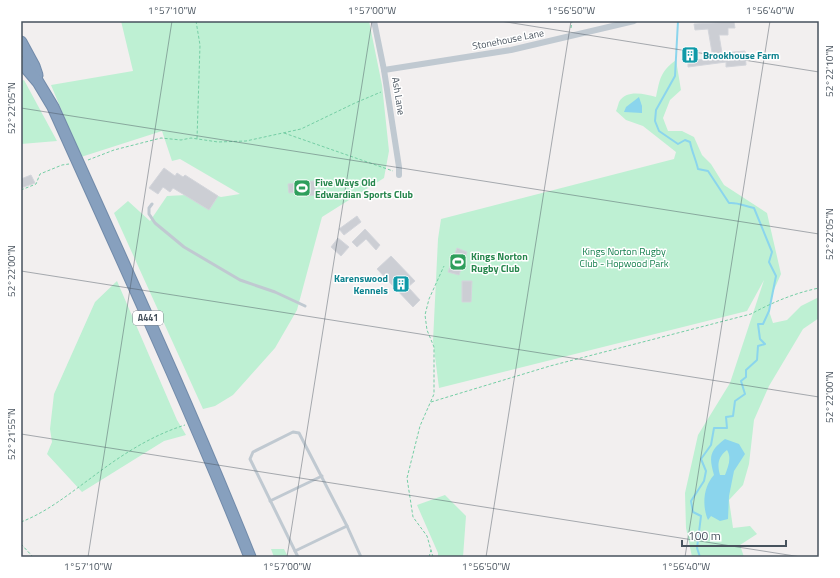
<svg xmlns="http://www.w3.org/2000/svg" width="840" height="578" viewBox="0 0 840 578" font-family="'Titillium Web',sans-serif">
  <rect width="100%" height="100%" fill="#f2efef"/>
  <g fill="#bef0d3">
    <polygon points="121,21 369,21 382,85 389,151 384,178 322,217 297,310 275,348 233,395 215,406 203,409 114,213 128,201 150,221 167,196 186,195 209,210 218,196 221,197 240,194 180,159 172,161 162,131 81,157 51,85 133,71"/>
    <path d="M676,60L681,90L670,100L663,118L668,131H682L694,137L702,155L711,164L724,185L767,213L781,274L773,292L769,311L773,323L787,320L801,306L819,297V318L803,329L769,386L754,420L749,464L743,485L729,500L733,528L750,526L757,534L740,545L744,557H692L686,528L685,493L698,435L730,383L764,280L747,311L439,388L433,341L438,239L441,219L674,159L676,152L643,126L626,120L616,111C617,109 618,105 619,102C626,89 645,94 656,97C660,79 660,72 676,60Z"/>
    <polygon points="24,80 57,141 21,144 21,81"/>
    <polygon points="117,281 177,420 186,435 164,441 82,492 47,454 52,442 50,429 54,394 95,302"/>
    <polygon points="445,495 466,516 463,557 438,557 438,553 417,505"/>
    <polygon points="271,549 284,549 288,557 274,557"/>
  </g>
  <g fill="#8bd5ed" fill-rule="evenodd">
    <polygon points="639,97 642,106 642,113 624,112 626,107"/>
    <path d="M725,439L739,444L745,454L734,471L729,496L728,519L720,521L711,516L708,520C702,506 703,487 714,475C709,457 709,451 725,439ZM727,450C732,458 728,467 725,475H720C717,464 718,457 727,450Z"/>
  </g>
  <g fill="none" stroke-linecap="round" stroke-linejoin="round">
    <path stroke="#8bd5ed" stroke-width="2" d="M678,21L675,76L656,110L655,121L659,131L678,144L685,140L690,142C692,152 696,160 698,169L708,171L729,203C738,202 744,206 754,208L772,252L769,262L776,276L769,311L763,324H758L760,339L765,344L758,346L757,360L746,370V377L741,381L745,394L735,401L733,416L726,417L727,428H714L711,445L701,459L706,471L704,481L691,501L693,512L701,516L697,548L700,557"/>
  </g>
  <g fill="#ccced4" stroke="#d3d5db">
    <polygon points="734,22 735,28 728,28 728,35 719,35 722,53 745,51 746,65 726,67 726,62 688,67 688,60 684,61 683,50 696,49 697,60 713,58 708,29 695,30 694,24"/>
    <polygon points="164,168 175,176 177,173 183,177 185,175 218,196 209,210 173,188 170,192 163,187 158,194 149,188"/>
    <polygon points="31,175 35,183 21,188 21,179"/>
    <polygon points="314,181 316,195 304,196 303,191 289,193 288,184"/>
    <polygon points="357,216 361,222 344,235 339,229"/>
    <polygon points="365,229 380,245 376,250 366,239 357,247 352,242"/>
    <polygon points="338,238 349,247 341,256 331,247"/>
    <polygon points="457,248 467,252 459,275 448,272"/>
    <polygon points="391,256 415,281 408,287 420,300 413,307 377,269"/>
    <polygon points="462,281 472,281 471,302 462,302"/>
  </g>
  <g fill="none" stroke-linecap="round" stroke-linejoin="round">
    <g stroke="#728baa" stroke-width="13">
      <g id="highway">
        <polyline points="21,42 34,66 37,75"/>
        <path d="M21,62L38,82L53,107C120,256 189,405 250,557"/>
      </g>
    </g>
    <g stroke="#75cea5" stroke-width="1" stroke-dasharray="3 2" stroke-linecap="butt">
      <polyline points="196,21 200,45 197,139"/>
      <polyline points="571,28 572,21"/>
      <polyline points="284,133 393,171"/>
      <polyline points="88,160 114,150 161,138 181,140 191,138 218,142 246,141 301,129 355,103 381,92"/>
      <polyline points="21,190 36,184 40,174 62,165 69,164"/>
      <path d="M431,402L550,366L751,314C773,302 795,293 819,288"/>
      <path d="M21,522C47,512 69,494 91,478C120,456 150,436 185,425"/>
      <polyline points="21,544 33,557"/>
      <polyline points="429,557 431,550"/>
      <polyline points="433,557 427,536 413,517 407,478 420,426 434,394 434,347 427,330 425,315 429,299 444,266"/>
    </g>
    <g stroke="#c0c9d1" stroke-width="3">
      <polyline points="152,204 149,208 149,214 155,223 184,247 240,280 275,292 305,306"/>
      <polyline points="270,501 322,476"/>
      <polyline points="295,551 250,459 253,452 293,432 299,433 347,526"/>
      <polyline points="298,557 295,551 347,526 361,557"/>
    </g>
    <g stroke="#c0c9d1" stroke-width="6">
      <polyline points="374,21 384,70 399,167 399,175"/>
      <polyline points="384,70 511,50 634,21"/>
    </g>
    <use href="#highway" stroke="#87a0be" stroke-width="11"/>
  </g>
  <path fill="none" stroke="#47525d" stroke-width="1" stroke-opacity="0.45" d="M500,21L819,72M21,108L819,234M21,271L819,397M21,434L801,557M88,557L172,21M287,557L372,21M486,557L571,21M685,557L770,21"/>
  <defs>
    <g id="building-square" transform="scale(0.9)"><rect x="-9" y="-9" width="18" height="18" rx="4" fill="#0f9aa8" stroke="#fff"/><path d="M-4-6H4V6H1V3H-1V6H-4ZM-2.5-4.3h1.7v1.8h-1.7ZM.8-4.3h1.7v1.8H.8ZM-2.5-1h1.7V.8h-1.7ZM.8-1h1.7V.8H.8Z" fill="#fff"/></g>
    <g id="stadium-square" transform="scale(0.9)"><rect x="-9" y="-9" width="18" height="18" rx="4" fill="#2e9e5b" stroke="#fff"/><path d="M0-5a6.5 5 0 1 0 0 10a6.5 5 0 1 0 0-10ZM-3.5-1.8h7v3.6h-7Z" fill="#fff"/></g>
  </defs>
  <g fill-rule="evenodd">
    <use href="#building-square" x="690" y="55"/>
    <use href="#stadium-square" x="302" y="188"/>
    <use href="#stadium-square" x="458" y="262"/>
    <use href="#building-square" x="401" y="284"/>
  </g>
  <g text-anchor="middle" stroke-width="3" stroke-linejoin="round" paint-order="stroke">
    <rect fill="#fff" stroke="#7e868e" stroke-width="1" x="133" y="311" width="30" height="14" rx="3"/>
    <g font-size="9" font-weight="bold" fill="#47525d">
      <text x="148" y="321">A441</text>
    </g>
    <g font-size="10" fill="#47525d" stroke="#fff">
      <text transform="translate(508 39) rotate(-11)" y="4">Stonehouse Lane</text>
      <text transform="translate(399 96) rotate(81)" y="4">Ash Lane</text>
    </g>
    <g font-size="10" font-weight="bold" fill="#0d838f" stroke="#fff" text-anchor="start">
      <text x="703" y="59">Brookhouse Farm</text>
      <text x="388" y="282" text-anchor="end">Karenswood<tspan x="388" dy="12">Kennels</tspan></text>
    </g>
    <g font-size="10" font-weight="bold" fill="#27864d" stroke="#fff" text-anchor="start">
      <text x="315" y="186">Five Ways Old<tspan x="315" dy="12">Edwardian Sports Club</tspan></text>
      <text x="471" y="260">Kings Norton<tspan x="471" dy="12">Rugby Club</tspan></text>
    </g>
    <g font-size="10" fill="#16804f" stroke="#fff">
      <text x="624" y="255">Kings Norton Rugby<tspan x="624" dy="12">Club - Hopwood Park</tspan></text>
    </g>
  </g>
  <rect width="840" height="578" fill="none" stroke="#ffffff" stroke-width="44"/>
  <path d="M682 540v6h104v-6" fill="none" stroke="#47525d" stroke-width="2"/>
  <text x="688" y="540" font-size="12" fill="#47525d" stroke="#ffffff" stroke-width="3" paint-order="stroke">100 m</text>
  <rect x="22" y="22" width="796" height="534" fill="none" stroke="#47525d" stroke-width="1.5"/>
  <g font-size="10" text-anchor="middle" fill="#47525d">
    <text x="172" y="14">1°57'10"W</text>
    <text x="372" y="14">1°57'00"W</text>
    <text x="571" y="14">1°56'50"W</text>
    <text x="770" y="14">1°56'40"W</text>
    <text transform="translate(829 71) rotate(-90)" y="4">52°22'10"N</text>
    <text transform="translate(11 108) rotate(-90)" y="4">52°22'05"N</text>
    <text transform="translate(829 234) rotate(-90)" y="4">52°22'05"N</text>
    <text transform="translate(11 271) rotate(-90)" y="4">52°22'00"N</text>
    <text transform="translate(829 397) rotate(-90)" y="4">52°22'00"N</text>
    <text transform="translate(11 434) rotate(-90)" y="4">52°21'55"N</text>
    <text x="88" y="570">1°57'10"W</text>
    <text x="287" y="570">1°57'00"W</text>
    <text x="486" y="570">1°56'50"W</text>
    <text x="686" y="570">1°56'40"W</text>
  </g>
</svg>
